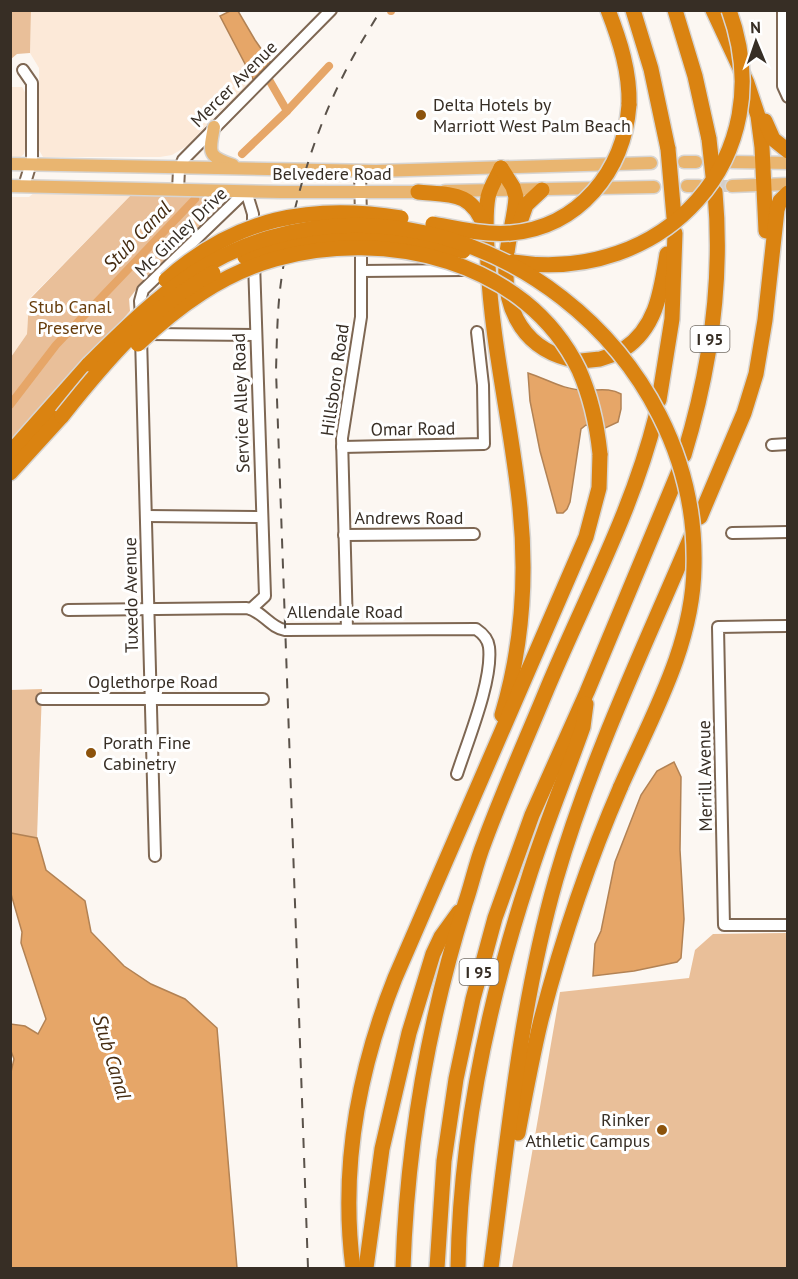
<svg xmlns="http://www.w3.org/2000/svg" width="798" height="1279" viewBox="0 0 798 1279" font-family="'PT Sans',sans-serif">
  <rect width="100%" height="100%" fill="#fcf7f2"/>
  <g fill="#fce9d8">
    <polygon points="31,11 217,11 254,81 218,113 187,146 172,155 160,157 43,157 39,150 39,68 30,53"/>
    <polygon points="11,87 22,87 26,94 25,149 24,154 19,158 11,158"/>
    <polygon points="35,192 132,194 29,299 27,334 11,357 11,197 29,197"/>
  </g>
  <g fill="#e9bf99">
    <polygon points="11,10 31,11 30,53 17,54 11,59"/>
    <polygon points="132,194 216,197 220,199 221,207 135,291 129,299 130,311 11,445 11,357 27,334 29,300"/>
    <polygon points="42,689 37,838 11,833 10,690"/>
    <polygon points="787,933 787,1268 512,1268 560,992 689,978 695,950 713,934"/>
  </g>
  <g fill="#e6a668" stroke="#b28254" stroke-width="1.5">
    <polygon points="230,11 238,11 255,40 271,63 254,81 220,16"/>
    <path d="M528,373C547,379 564,390 583,390C596,391 609,387 621,394V409L618,422L603,429L586,425L581,429L570,502L567,509L563,513H557L540,451L530,401Z"/>
    <polygon points="674,762 681,777 680,850 684,919 681,958 677,962 634,971 593,976 595,944 601,931 615,862 641,795 657,771"/>
    <polygon points="11,833 37,838 46,870 85,901 91,932 124,966 151,984 185,999 217,1028 237,1268 11,1268 11,1072 14,1059 11,1051 11,1024 25,1026 38,1034 46,1019 21,943 22,932 11,894"/>
  </g>
  <g fill="none" stroke-linecap="round" stroke-linejoin="round">
    <g stroke="#e6a668" stroke-width="8">
      <polyline points="391,11 391,10"/>
      <polyline points="264,71 287,111"/>
      <polyline points="242,154 287,111 329,66"/>
      <polyline points="10,405 56,345 195,199"/>
    </g>
    <polyline stroke="#d5cfc9" stroke-width="12" stroke-dasharray="12 6" stroke-linecap="butt" points="703,186 732,186"/>
    <g stroke="#7e6753" stroke-width="14">
      <g id="minor">
        <polyline points="783,10 783,86 788,97"/>
        <polyline points="23,70 32,83 32,160 24,186"/>
        <polyline points="360,171 361,219"/>
        <polyline points="178,190 179,170 183,160 331,10"/>
        <polyline points="362,271 463,270"/>
        <polyline points="141,318 140,301 143,290 246,191 253,214 253,231"/>
        <polyline points="147,334 255,335"/>
        <polyline points="141,337 155,856"/>
        <polyline points="772,445 788,444"/>
        <polyline points="342,447 484,444 483,385 477,332"/>
        <polyline points="146,516 262,517"/>
        <polyline points="732,533 788,532"/>
        <polyline points="344,535 474,534"/>
        <polyline points="251,609 265,596 254,262"/>
        <path d="M68,610L246,608C262,610 270,628 285,630L476,629C482,633 488,639 489,647C493,680 468,740 457,774"/>
        <polyline points="788,626 718,627 724,925 788,925"/>
        <polyline points="347,629 342,438 361,317 361,243"/>
        <polyline points="42,699 263,699"/>
      </g>
    </g>
    <g stroke="#d7d5d3" stroke-width="15">
      <g id="major">
        <path d="M214,127C209,153 207,156 233,165"/>
        <polyline points="684,162 696,162"/>
        <polyline points="732,162 788,163"/>
        <polyline points="10,164 376,171 651,163"/>
        <polyline points="10,186 281,192 425,192"/>
        <polyline points="687,186 699,186"/>
        <polyline points="732,186 788,184"/>
        <polyline points="445,191 654,187"/>
      </g>
    </g>
    <g stroke="#d7d5d3" stroke-width="18">
      <g id="highway">
        <path d="M608,10C620,41 630,72 629,105"/>
        <polyline points="633,10 651,69 668,149"/>
        <polyline points="675,10 695,76 709,139"/>
        <polyline points="713,10 747,83 758,116 762,147 766,231"/>
        <polyline points="765,121 773,139 788,151"/>
        <path d="M501,168C497,177 490,187 488,197C484,219 487,243 488,265C492,347 512,427 520,508C527,577 522,648 502,715"/>
        <path d="M501,168L513,187L516,197C515,216 509,234 507,253C501,301 518,346 569,359"/>
        <path d="M418,192C451,195 472,191 485,228"/>
        <polyline points="519,225 526,205 542,190"/>
        <path d="M624,349C657,327 661,290 667,254"/>
        <polyline points="581,361 600,359 615,354"/>
        <polyline points="659,400 672,319 675,233"/>
        <polyline points="10,453 89,364"/>
        <path d="M684,455C710,370 723,281 715,192"/>
        <polyline points="10,473 62,416"/>
        <polyline points="700,517 744,413 756,374 765,320 777,210 780,201 788,193"/>
        <path d="M518,1133C525,1095 532,1057 541,1020C562,940 588,862 621,786"/>
        <path d="M353,1268C340,1168 358,1071 395,978L586,537L599,488L600,454"/>
        <polyline points="366,1268 382,1149 409,1033 433,954 441,937 459,912"/>
        <path d="M403,1268C407,1144 428,1023 465,904C472,884 476,863 484,843C503,791 526,740 547,689C585,598 632,512 656,416"/>
        <polyline points="437,1268 444,1161 456,1079 473,999 495,918 532,815 587,692 679,471"/>
        <path d="M458,1268C460,1137 487,1006 528,880C544,828 565,778 583,727L586,704"/>
        <path d="M491,1268C508,1138 520,1006 556,879C590,761 643,650 691,537"/>
      </g>
    </g>
    <use href="#minor" stroke="#fff" stroke-width="10"/>
    <use href="#major" stroke="#e9b570" stroke-width="12"/>
    <use href="#highway" stroke="#da8311" stroke-width="15"/>
    <path stroke="#5a524a" stroke-width="2" stroke-dasharray="10 10" stroke-linecap="butt" d="M308,1268L276,371C277,339 277,307 282,275C292,207 313,135 344,74C355,52 368,31 381,10"/>
    <g stroke="#d7d5d3" stroke-width="18" stroke-linecap="butt">
      <g id="highway-bridge">
        <polyline points="709,139 713,176"/>
        <polyline points="668,149 674,217"/>
        <path d="M433,224C459,229 485,235 511,233C579,227 624,171 629,105"/>
        <path d="M245,257C321,228 386,235 463,251"/>
        <path d="M513,262C663,285 783,158 729,10"/>
        <path d="M166,280C235,218 311,203 401,218"/>
        <path d="M138,344C178,306 222,274 275,259C385,228 526,260 579,370C591,397 597,425 600,454"/>
        <path d="M89,364C144,310 193,260 269,238C478,176 700,350 694,567C693,645 652,716 621,786"/>
        <path d="M62,416C104,363 152,306 213,273"/>
      </g>
    </g>
    <use href="#highway-bridge" stroke="#da8311" stroke-width="15"/>
  </g>
  <g fill="#8c530c" stroke="#fff" stroke-width="2">
    <circle cx="421" cy="115" r="6"/>
    <circle cx="91" cy="753" r="6"/>
    <circle cx="662" cy="1130" r="6"/>
  </g>
  <g text-anchor="middle" stroke-width="6" stroke-linejoin="round" paint-order="stroke">
    <g fill="#fff" stroke="#736d66" stroke-width="1.5">
      <rect x="690.5" y="326" width="39" height="26" rx="4.5"/>
      <rect x="459.5" y="959" width="39" height="26" rx="4.5"/>
    </g>
    <g font-size="16" font-weight="bold" fill="#372e25">
      <text x="710" y="345">I 95</text>
      <text x="479" y="978">I 95</text>
    </g>
    <g font-size="18" fill="#372e25" stroke="#fff">
      <text transform="translate(234 84) rotate(-45)" y="6">Mercer Avenue</text>
      <text x="332" y="180">Belvedere Road</text>
      <text transform="translate(181 232) rotate(-44)" y="6">Mc Ginley Drive</text>
      <text transform="translate(335 380) rotate(-82)" y="6">Hillsboro Road</text>
      <text transform="translate(241 403) rotate(-92)" y="6">Service Alley Road</text>
      <text transform="translate(413 429) rotate(-1)" y="6">Omar Road</text>
      <text x="409" y="524">Andrews Road</text>
      <text transform="translate(131 595) rotate(-91)" y="6">Tuxedo Avenue</text>
      <text x="345" y="618">Allendale Road</text>
      <text x="153" y="688">Oglethorpe Road</text>
      <text transform="translate(705 776) rotate(-91)" y="6">Merrill Avenue</text>
    </g>
    <g font-size="18" fill="#372e25" stroke="#fff" text-anchor="start">
      <text x="433" y="111">Delta Hotels by<tspan x="433" dy="21">Marriott West Palm Beach</tspan></text>
      <text x="103" y="749">Porath Fine<tspan x="103" dy="21">Cabinetry</tspan></text>
      <text x="650" y="1126" text-anchor="end">Rinker<tspan x="650" dy="21">Athletic Campus</tspan></text>
    </g>
    <g font-size="18" fill="#663c0b" stroke="#fff">
      <text x="70" y="313">Stub Canal<tspan x="70" dy="21">Preserve</tspan></text>
    </g>
    <g font-size="20" font-style="italic" fill="#452b10" stroke="#fff">
      <text transform="translate(137 236) rotate(-46)" y="7">Stub Canal</text>
      <text transform="translate(112 1057) rotate(73)" y="7">Stub Canal</text>
    </g>
  </g>
  <rect width="798" height="1279" fill="none" stroke="#372e25" stroke-width="24"/>
  <g transform="translate(756 42) rotate(358)" stroke="#ffffff" stroke-width="4.5" paint-order="stroke">
  <path d="M0-4.5L10 22L0 15L-10 22Z" fill="#372e25"/>
  <text y="-9" font-size="16" font-weight="bold" text-anchor="middle" fill="#372e25">N</text>
  </g>
</svg>
